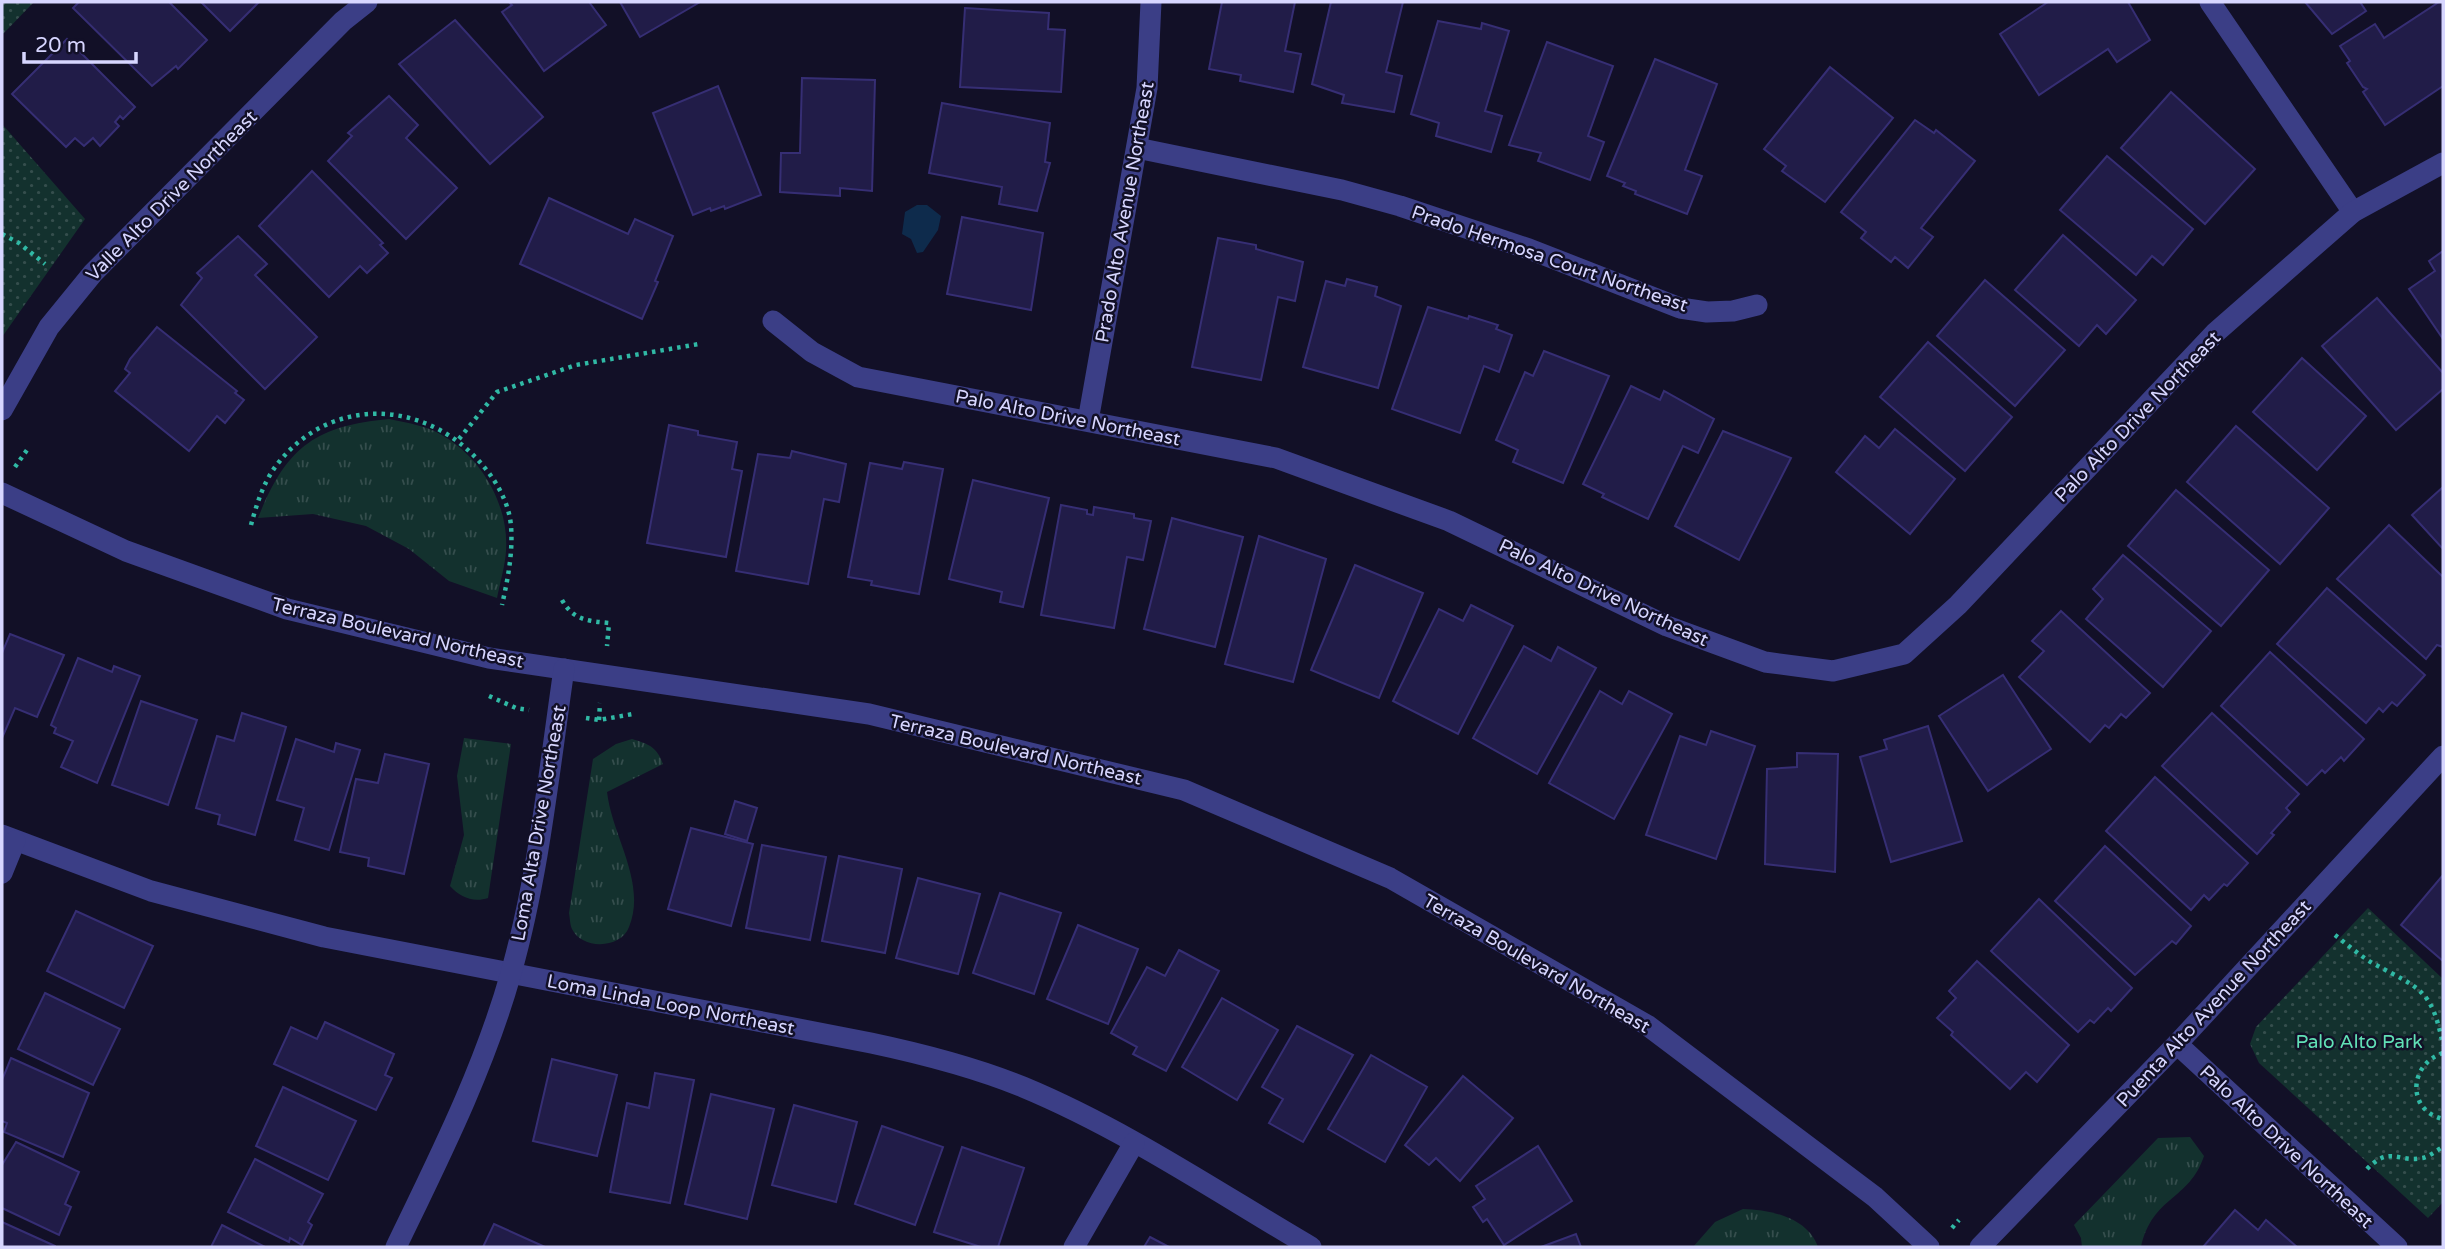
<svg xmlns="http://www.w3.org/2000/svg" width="2445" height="1249" viewBox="0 0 2445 1249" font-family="'Varela Round',sans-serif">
  <defs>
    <pattern id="grass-tufts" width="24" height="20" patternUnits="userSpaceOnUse" patternTransform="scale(1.75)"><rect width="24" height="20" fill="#13312e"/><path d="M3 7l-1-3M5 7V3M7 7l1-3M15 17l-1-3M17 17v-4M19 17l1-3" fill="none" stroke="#354e4d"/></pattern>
    <pattern id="park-dots" width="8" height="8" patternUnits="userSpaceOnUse" patternTransform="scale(1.75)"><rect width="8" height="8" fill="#13312e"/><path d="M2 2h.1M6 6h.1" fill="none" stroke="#354e4d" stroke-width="1.8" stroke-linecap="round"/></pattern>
  </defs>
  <rect width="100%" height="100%" fill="#121027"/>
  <g fill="url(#grass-tufts)">
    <path d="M389,419C408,423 429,426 445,437C483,460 509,506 506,551C505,566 500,583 497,598L449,581L409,549L366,526L313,514L258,518C286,448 314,426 389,419Z"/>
    <path d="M464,738L511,744L488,898C473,903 460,897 450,886L464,835L457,776Z"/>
    <path d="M632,739C649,744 657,747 663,764L607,792C612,836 647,883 629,927C621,949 582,950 572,929C570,925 570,918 569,913L593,759L616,744Z"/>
    <path d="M2190,1137L2204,1156C2189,1201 2153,1195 2141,1247H2082L2081,1238L2074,1225L2158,1138Z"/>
    <path d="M1743,1209C1771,1210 1807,1217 1818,1247H1693L1715,1222Z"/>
  </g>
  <g fill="url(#park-dots)">
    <polygon points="2,2 34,2 2,35"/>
    <polygon points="2,124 85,219 2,337"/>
    <polygon points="2368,908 2443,979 2443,1202 2428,1218 2259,1063 2250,1044 2256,1027"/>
  </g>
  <polygon fill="#0e2b4c" points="917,205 927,205 941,216 938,230 923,252 917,253 911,239 902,234 905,212"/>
  <g fill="#211c48" stroke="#362e74" stroke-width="2">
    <polygon points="79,2 169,2 207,40 178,69 176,66 152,86 73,8"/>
    <polygon points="201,2 256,2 258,3 230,31"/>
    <polygon points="509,2 589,2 606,25 544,71 502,12 512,5"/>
    <polygon points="620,2 700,2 640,37"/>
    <polygon points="1222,2 1295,2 1285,51 1301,54 1293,92 1240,81 1241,75 1209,69"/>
    <polygon points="1331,2 1403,2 1386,72 1402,76 1394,112 1342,103 1344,95 1312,84"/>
    <polygon points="2048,2 2128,2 2150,40 2117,62 2108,49 2039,95 2000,34"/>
    <polygon points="2305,2 2360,2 2366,11 2332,34"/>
    <polygon points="2439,2 2443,2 2443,86 2385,125 2363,92 2367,89 2363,87 2347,63 2350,61 2340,46 2375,24 2384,38"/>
    <polygon points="965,8 1049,13 1048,29 1065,30 1061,92 960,87"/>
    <polygon points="455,20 543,117 490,164 399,64"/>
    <polygon points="1438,21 1481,29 1482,23 1509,31 1485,111 1502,116 1491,152 1436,136 1439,123 1411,114"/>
    <polygon points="67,39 135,107 123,119 120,116 115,122 119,126 100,146 93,138 84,146 75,138 66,147 12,94"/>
    <polygon points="1547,42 1613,66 1588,136 1604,142 1590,180 1538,161 1541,153 1509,145"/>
    <polygon points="1655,59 1717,84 1685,170 1702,176 1687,214 1635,194 1636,191 1623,186 1625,183 1607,176"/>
    <polygon points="1830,67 1893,118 1825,202 1782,171 1786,166 1764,149"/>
    <polygon points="802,78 875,80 872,191 840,188 840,196 780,192 781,153 800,153"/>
    <polygon points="718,86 761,195 725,209 724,206 711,211 710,208 693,215 653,113"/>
    <polygon points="2171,92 2255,169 2205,224 2121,148"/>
    <polygon points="389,96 418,125 406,138 457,188 406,239 328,161 352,136 348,133"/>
    <polygon points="942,103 1050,123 1045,162 1050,163 1037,211 999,204 1002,187 929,173"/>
    <polygon points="1915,120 1934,133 1936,130 1975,161 1921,228 1933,237 1908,268 1895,257 1891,262 1861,238 1866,232 1841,212"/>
    <polygon points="2107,156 2193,229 2163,265 2152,256 2136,275 2060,210"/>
    <polygon points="312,171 383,243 380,245 388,253 367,273 360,266 329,297 259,226"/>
    <polygon points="549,198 628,234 635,219 673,236 655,281 658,282 642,319 520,264"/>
    <polygon points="962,217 1043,233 1031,310 947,294"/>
    <polygon points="2063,235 2136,300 2106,334 2097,325 2079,346 2015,290"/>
    <polygon points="238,236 267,264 255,275 317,337 265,389 181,305 202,278 197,273"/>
    <polygon points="1218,238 1256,245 1256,249 1303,262 1295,301 1278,297 1261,380 1192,367"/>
    <polygon points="2443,251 2443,339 2409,289 2435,271 2429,261"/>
    <polygon points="1347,279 1377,287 1375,296 1401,306 1378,388 1303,367 1326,281 1345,286"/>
    <polygon points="1985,280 2065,350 2015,406 1937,336"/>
    <polygon points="2377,298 2443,373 2443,389 2396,430 2322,346"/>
    <polygon points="1428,307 1468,319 1469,316 1498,325 1496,329 1512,335 1499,372 1484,366 1460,433 1392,409"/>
    <polygon points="157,327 237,391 235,393 244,400 225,423 217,416 189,451 115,391 130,373 125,369 130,359"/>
    <polygon points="1928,342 2012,417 1965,471 1880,397"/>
    <polygon points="1544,351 1609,376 1563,483 1513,462 1518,450 1496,440 1525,372 1533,376"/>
    <polygon points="2302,358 2366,416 2317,470 2253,412"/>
    <polygon points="1631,386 1660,400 1664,391 1714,419 1698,453 1683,446 1648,519 1602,497 1604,494 1583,484"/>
    <polygon points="669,425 698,431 698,435 737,442 732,469 742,471 726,557 647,543"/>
    <polygon points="2236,426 2329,508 2280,564 2187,482"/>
    <polygon points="1895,429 1955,479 1910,534 1836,472 1865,436 1879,448"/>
    <polygon points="1723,431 1791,458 1739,560 1675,526"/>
    <polygon points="792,451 846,464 839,502 824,499 808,584 736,571 758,454 790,458"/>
    <polygon points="904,462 943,469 919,594 871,585 872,581 848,577 870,463 902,469"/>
    <polygon points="973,480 1049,498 1023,607 1000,602 1002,592 949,579"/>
    <polygon points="2443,487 2443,549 2412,515"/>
    <polygon points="2176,490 2269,570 2221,626 2128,546"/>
    <polygon points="1061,505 1087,510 1087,514 1093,515 1094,507 1134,514 1134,518 1151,521 1143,560 1127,557 1114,628 1041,615"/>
    <polygon points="1172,518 1243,537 1215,647 1144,629"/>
    <polygon points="2389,525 2443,577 2443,647 2437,645 2426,659 2337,579"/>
    <polygon points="1259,536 1326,559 1293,682 1225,664"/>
    <polygon points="2123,555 2211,631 2163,687 2086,619 2103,599 2093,589"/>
    <polygon points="1355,565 1423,593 1379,698 1311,670"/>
    <polygon points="2327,588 2425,675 2397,706 2392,702 2383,712 2379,708 2366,723 2277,644"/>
    <polygon points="1471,605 1513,626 1458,734 1393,701 1439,609 1463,621"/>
    <polygon points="2061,611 2150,693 2126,718 2121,714 2109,728 2105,725 2090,742 2019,677 2044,651 2032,641"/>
    <polygon points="10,634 64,655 37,717 15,708 2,738 2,653"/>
    <polygon points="1524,646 1551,661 1558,647 1596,668 1537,774 1473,738"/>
    <polygon points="2270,652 2364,739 2344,761 2341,757 2325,773 2322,770 2307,785 2221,706"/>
    <polygon points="78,658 112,672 114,666 140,676 97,783 61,767 73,741 54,733 56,728 51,725"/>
    <polygon points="2003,675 2051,749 1988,791 1939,716"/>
    <polygon points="1600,691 1622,704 1629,691 1672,714 1614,819 1549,783"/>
    <polygon points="141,701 197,720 168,805 112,785"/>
    <polygon points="242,713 286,727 255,835 218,824 220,815 196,808 217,736 234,741"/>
    <polygon points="2212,713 2299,794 2286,808 2290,812 2271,833 2274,835 2257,854 2162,766"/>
    <polygon points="1928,726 1962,841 1891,862 1860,757 1887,749 1884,740"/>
    <polygon points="1711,731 1755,746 1716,859 1646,835 1680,736 1706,745"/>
    <polygon points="296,739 334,752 336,743 360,750 329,850 295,840 304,808 277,800"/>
    <polygon points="1797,753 1838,754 1835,872 1765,864 1767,769 1797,767"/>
    <polygon points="385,754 429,764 404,874 368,866 369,858 340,852 356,779 378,783"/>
    <polygon points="2155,777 2248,863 2227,886 2224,884 2209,900 2204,895 2191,910 2106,831"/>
    <polygon points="735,801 757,808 747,841 725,834"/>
    <polygon points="691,828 753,844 731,926 668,909"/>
    <polygon points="762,845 826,857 810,940 746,928"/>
    <polygon points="2105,846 2191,926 2176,944 2172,941 2135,975 2055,901"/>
    <polygon points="839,856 902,869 885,953 822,941"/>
    <polygon points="2443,875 2443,961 2401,925"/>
    <polygon points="918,878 980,894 958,974 896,958"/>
    <polygon points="1000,893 1061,913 1034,994 973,973"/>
    <polygon points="2039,899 2132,988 2111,1011 2108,1008 2094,1023 2090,1020 2078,1032 1991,951"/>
    <polygon points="76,911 153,946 124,1008 47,971"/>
    <polygon points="1078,925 1138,949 1108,1024 1047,999"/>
    <polygon points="1179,950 1219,971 1166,1071 1133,1054 1137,1047 1111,1033 1147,967 1165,976"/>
    <polygon points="1977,961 2069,1045 2037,1082 2026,1072 2010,1089 1951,1035 1953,1032 1937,1018 1956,998 1949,991"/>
    <polygon points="45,993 120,1029 93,1085 18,1049"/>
    <polygon points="1222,998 1278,1030 1237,1100 1182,1067"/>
    <polygon points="325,1022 394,1054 385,1075 392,1078 376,1110 274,1064 291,1027 317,1039"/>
    <polygon points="1297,1026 1353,1055 1303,1142 1269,1123 1283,1099 1262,1087"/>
    <polygon points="1371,1055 1427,1087 1385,1162 1328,1129"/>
    <polygon points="11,1058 89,1093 63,1157 4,1132 7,1123 2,1121 2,1080"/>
    <polygon points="552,1059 617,1075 597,1156 533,1141"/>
    <polygon points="655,1073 694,1080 670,1203 610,1192 627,1103 649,1108"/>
    <polygon points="1463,1076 1513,1118 1460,1181 1436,1158 1429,1165 1405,1145"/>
    <polygon points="283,1087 356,1121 328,1180 256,1146"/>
    <polygon points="711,1094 774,1109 747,1219 685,1204"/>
    <polygon points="794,1105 857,1122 836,1202 772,1185"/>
    <polygon points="882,1126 943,1147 915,1225 855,1204"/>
    <polygon points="16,1142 79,1172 65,1204 71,1207 59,1235 2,1208 2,1165"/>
    <polygon points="1538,1146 1572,1201 1504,1245 1487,1219 1483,1222 1473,1207 1485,1199 1476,1186"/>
    <polygon points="962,1147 1024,1168 998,1247 981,1247 934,1232"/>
    <polygon points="255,1159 323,1194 308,1222 312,1225 302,1245 290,1238 289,1242 228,1212"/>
    <polygon points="2235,1210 2258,1230 2266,1220 2297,1247 2203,1247"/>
    <polygon points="2,1222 55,1246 55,1247 2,1247"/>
    <polygon points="494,1224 545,1247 483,1247"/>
    <polygon points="222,1225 265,1247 211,1247"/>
    <polygon points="1576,1234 1581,1247 1541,1247"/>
    <polygon points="1150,1237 1169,1247 1144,1247"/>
  </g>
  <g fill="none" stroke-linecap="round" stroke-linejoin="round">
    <g stroke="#30b9a5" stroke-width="4.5" stroke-dasharray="3.5 5" stroke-linecap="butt">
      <polyline points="2,234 19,243 45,264"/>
      <polyline points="459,439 497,392 576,365 699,344"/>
      <polyline points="15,467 27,450"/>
      <path d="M251,525C257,503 264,480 279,462C332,396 423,400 478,460C494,477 509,501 511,526C513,553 508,578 502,605"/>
      <path d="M562,600C573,620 588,621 609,623L607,646"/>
      <polyline points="489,696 516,708 529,710"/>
      <polyline points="586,718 599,720 633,714"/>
      <polyline points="599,720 600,703"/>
      <path d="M2335,935C2348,945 2361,957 2376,965C2421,989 2432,990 2443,1045"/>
      <path d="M2443,1053C2409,1064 2406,1110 2443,1119"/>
      <path d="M2367,1169C2390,1145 2398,1163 2422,1158C2429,1157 2437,1150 2443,1147"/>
      <polyline points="1952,1228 1959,1220"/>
    </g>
    <g stroke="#3b3e86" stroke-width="21">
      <polyline points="2210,2 2353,212"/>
      <polyline points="1137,148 1342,190 1400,206 1529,249 1680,308 1707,312 1733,311 1757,305"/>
      <polyline points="773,321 812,352 858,377 1276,458 1449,521 1667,626 1765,662 1833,671 1904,654 1958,605 2215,333 2353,212 2443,163"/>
      <polyline points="2,410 49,327 93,273 343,21 367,2"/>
      <polyline points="1088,421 1147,88 1151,2"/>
      <polyline points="2,493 126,551 287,609 489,658 869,714 1184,790 1390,878 1647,1025 1875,1197 1929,1247"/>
      <path d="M2,835L151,891L324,937L871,1043C923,1054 974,1067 1023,1087C1124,1129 1217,1192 1311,1247"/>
      <polyline points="2,873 15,841"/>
      <polyline points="2177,1044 2397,1247"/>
      <path d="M396,1247C439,1158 484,1069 511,973C539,874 549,771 564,669"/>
      <polyline points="1074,1247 1134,1143"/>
      <polyline points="1980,1247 2177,1044 2443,756"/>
    </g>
  </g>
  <g text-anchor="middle" stroke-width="5" stroke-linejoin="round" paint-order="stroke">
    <g font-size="19" fill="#d7d6ff" stroke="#121027">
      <text transform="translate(171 195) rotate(-45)" y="7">Valle Alto Drive Northeast</text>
      <text transform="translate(1124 212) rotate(-80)" y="7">Prado Alto Avenue Northeast</text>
      <text transform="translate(1550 258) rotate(19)" y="7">Prado Hermosa Court Northeast</text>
      <text transform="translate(2137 416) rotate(-46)" y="7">Palo Alto Drive Northeast</text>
      <text transform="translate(1068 417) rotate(11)" y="7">Palo Alto Drive Northeast</text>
      <text transform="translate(1604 592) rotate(25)" y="7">Palo Alto Drive Northeast</text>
      <text transform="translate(398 632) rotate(13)" y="7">Terraza Boulevard Northeast</text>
      <text transform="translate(1016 749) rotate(13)" y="7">Terraza Boulevard Northeast</text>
      <text transform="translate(538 823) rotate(-80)" y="7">Loma Alta Drive Northeast</text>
      <text transform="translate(1537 963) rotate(30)" y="7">Terraza Boulevard Northeast</text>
      <text transform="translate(2213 1003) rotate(-47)" y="7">Puenta Alto Avenue Northeast</text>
      <text transform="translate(671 1004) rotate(11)" y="7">Loma Linda Loop Northeast</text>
      <text transform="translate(2287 1146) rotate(43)" y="7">Palo Alto Drive Northeast</text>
    </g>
    <g font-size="19" fill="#61e0b6" stroke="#121027">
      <text x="2359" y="1048">Palo Alto Park</text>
    </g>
  </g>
  <rect width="2445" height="1249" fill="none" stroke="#d7d6ff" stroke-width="7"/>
  <path d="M24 52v10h112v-10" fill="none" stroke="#d7d6ff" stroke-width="3.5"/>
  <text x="35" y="52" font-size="21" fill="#d7d6ff" stroke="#121027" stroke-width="5" paint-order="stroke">20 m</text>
</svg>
